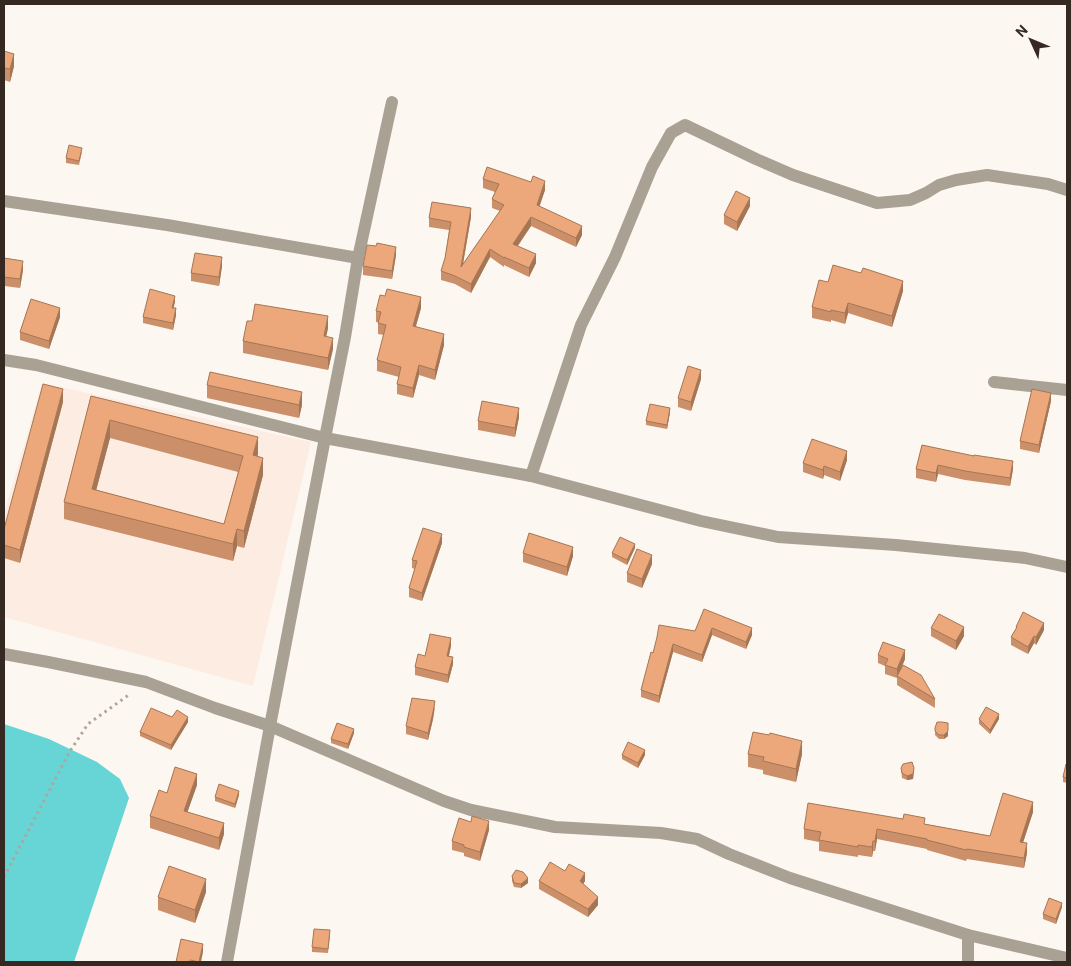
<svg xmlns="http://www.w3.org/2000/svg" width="1071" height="966" viewBox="0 0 1071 966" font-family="Roboto,sans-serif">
  <rect width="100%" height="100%" fill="#fdf7f2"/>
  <polygon fill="#fcece1" points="42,383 311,442 253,686 4,617 4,514"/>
  <polygon fill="#67d5d6" points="4,724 49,739 97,762 120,779 129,798 74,962 4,962"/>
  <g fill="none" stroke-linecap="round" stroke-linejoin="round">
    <polyline stroke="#aea59f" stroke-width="3" stroke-dasharray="2.5 4" stroke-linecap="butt" points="4,877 70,751 88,724 130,694"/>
    <g stroke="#aaa195" stroke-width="12">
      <polyline points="4,201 167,225 358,258"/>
      <polyline points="4,360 36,365 325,438 531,476 701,521 778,537 896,545 1025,558 1067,567"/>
      <polyline points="994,382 1067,390"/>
      <polyline points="531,476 581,325 615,257 652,167 671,133 685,125 756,159 793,175 877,203 910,200 926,193 939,185 956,180 987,175 1048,184 1067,190"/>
      <polyline points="4,654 48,662 146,682 215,708 270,726 444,801 471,810 555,827 661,833 697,839 729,854 790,878 968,935 1067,958"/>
      <polyline points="968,935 968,962"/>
      <polyline points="227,962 270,726 325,438 345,337 358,258 392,102"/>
    </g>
  </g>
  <g fill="#cb9069" fill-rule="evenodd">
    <polygon points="4,51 14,66 10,82 4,80"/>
    <polygon points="82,152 79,165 66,163 66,158"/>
    <polygon points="483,179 545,190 539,206 582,235 576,247 531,226 518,246 536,263 529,277 504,265 504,267 490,257 471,293 455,284 441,280 441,271 445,258 449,230 429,227 429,218 471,217 463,264 500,211 492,208 492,199 495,192 483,188"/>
    <polygon points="750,206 737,231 724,224 724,215"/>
    <polygon points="396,255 392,279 363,275 363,266"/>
    <polygon points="4,258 23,270 20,288 4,286"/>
    <polygon points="222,266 219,286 191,281 191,273"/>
    <polygon points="828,282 903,291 892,327 848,313 845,324 831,320 831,322 812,318 812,307"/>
    <polygon points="175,302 173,308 176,315 173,330 143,323 143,317"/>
    <polygon points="421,308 416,326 444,345 435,380 419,375 413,398 397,394 397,384 399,377 377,371 377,360 384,335 378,334 378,322 376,322 376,311"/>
    <polygon points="60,317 49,349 20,340 20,332"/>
    <polygon points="252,321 328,328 326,336 333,349 328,370 243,353 243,341"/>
    <polygon points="701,379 691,411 678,407 678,398"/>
    <polygon points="207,385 302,405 299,418 207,398"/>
    <path d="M91,396L258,454L257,456L263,475L244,548L237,546L233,561L64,519V502ZM110,438L238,472L224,524L96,490Z"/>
    <polygon points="1051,401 1039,453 1020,449 1020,441"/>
    <polygon points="63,402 20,563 4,558 4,529"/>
    <polygon points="670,412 667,429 646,425 646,421"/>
    <polygon points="519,417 515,437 478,430 478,421"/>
    <polygon points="922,445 1013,469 1010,486 965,480 938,474 936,482 916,478 916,469"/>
    <polygon points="847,460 840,481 824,475 823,479 803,472 803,463"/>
    <polygon points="442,543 422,601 409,597 409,588 415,569 412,568 412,560"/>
    <polygon points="635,548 627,565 612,557 612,553"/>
    <polygon points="523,553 573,556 567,576 523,562"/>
    <polygon points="652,564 642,588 627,582 627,573"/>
    <polygon points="704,609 752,635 746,649 712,635 702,662 673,652 659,703 641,697 641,690 653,653 695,631"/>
    <polygon points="1016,627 1044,630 1036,645 1034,643 1028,654 1011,645 1011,637 1016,629"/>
    <polygon points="931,628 964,636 956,650 931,636"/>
    <polygon points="451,646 449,656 453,664 448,683 415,675 415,667"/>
    <polygon points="878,655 905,659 901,669 935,699 935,708 897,685 897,678 885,674 885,666 878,663"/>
    <polygon points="435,708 433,719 428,740 406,734 406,726"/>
    <polygon points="172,717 188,722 171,750 140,736 140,732"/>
    <polygon points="979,719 999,719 990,734 979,724"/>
    <polygon points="948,723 948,736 944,739 939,739 935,735 935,728"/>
    <polygon points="354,733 348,749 331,743 331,739"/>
    <polygon points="748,754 802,754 796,782 763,774 763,770 748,767"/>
    <polygon points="622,755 645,755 638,768 622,759"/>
    <polygon points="1067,764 1067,783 1063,782 1063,777"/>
    <polygon points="901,768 914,772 913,779 907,780 902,778"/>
    <polygon points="197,785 187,812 224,834 219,850 150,828 150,816 167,793"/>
    <polygon points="239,795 235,808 215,801 215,797"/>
    <polygon points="1033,812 1023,842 1027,853 1024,868 967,859 966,861 927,850 927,849 877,839 875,851 873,851 872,857 858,855 858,857 819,851 819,842 804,839 804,829 925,824 990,836"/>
    <polygon points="489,830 480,861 464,856 464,853 452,850 452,841"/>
    <polygon points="512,876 528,883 521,888 514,887 512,881"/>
    <polygon points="539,881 585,881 583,884 598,905 588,917 539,889"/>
    <polygon points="206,892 195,923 158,910 158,897"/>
    <polygon points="1062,907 1056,924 1043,919 1043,914"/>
    <polygon points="330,935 328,953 312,952 312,947"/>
  </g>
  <g fill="#a57655">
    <polygon points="14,54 14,66 10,82 10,69"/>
    <polygon points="545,181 545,190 537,214 537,205"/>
    <polygon points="750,198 750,206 737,231 737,222"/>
    <polygon points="471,208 471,217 461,275 461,267"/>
    <polygon points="531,217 531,226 513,252 513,244"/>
    <polygon points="582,226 582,235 576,247 576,238"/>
    <polygon points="396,247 396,255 392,279 392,271"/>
    <polygon points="490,249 490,257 471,293 471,284"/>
    <polygon points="536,254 536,263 529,277 529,268"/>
    <polygon points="222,257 222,266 219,286 219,277"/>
    <polygon points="23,261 23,270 20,288 20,279"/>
    <polygon points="903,281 903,291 892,327 892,316"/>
    <polygon points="175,296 175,302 172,314 172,308"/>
    <polygon points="421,297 421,308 413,336 413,326"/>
    <polygon points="848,303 848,313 845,324 845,313"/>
    <polygon points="60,308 60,317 49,349 49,341"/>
    <polygon points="176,308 176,315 173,330 173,323"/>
    <polygon points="328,316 328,328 324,347 324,336"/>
    <polygon points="444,334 444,345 435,380 435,370"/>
    <polygon points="333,338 333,349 328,370 328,358"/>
    <polygon points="419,365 419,375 413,398 413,388"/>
    <polygon points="701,370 701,379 691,411 691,402"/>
    <polygon points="63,389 63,402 20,563 20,550"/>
    <polygon points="302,392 302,405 299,418 299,405"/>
    <polygon points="1051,393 1051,401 1039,453 1039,445"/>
    <polygon points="519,408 519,417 515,437 515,428"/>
    <polygon points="670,408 670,412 667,429 667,425"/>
    <polygon points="110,420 110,438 92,506 92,489"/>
    <polygon points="258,437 258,454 253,472 253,455"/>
    <polygon points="847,451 847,460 840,481 840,472"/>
    <polygon points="263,458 263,475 244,548 244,531"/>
    <polygon points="1013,461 1013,469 1010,486 1010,478"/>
    <polygon points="938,465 938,474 936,482 936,473"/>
    <polygon points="824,466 824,475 823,479 823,470"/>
    <polygon points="237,529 237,546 233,561 233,544"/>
    <polygon points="442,534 442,543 422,601 422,593"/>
    <polygon points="635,544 635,548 627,565 627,560"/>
    <polygon points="573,547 573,556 567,576 567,567"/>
    <polygon points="652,555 652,564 642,588 642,579"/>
    <polygon points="1044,623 1044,630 1036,645 1036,637"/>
    <polygon points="964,627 964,636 956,650 956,641"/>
    <polygon points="712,628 712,635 702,662 702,655"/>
    <polygon points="752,628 752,635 746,649 746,642"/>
    <polygon points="1034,636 1034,643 1028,654 1028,647"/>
    <polygon points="451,638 451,646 447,663 447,656"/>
    <polygon points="673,644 673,652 659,703 659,696"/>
    <polygon points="905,650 905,659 897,678 897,669"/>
    <polygon points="453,657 453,664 448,683 448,675"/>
    <polygon points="435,701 433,719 428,740 428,733"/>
    <polygon points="999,714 999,719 990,734 990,730"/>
    <polygon points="188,717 188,722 171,750 171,745"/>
    <polygon points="354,729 354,733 348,749 348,744"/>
    <polygon points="948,731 948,736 944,739 944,735"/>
    <polygon points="802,741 802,754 796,782 796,769"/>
    <polygon points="645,750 645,755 638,768 638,763"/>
    <polygon points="914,768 913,779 907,780 907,776"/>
    <polygon points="197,774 197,785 184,822 184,811"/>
    <polygon points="239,791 239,795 235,808 235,804"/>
    <polygon points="1033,802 1033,812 1020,852 1020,842"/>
    <polygon points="489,821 489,830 480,861 480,852"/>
    <polygon points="224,823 224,834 219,850 219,838"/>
    <polygon points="877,829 877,839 875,851 875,841"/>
    <polygon points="873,841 873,851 872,857 872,847"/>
    <polygon points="1027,843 1027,853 1024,868 1024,858"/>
    <polygon points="585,873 585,881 580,889 580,881"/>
    <polygon points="528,878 528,883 521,888 521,884"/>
    <polygon points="206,879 206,892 195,923 195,910"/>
    <polygon points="598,897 598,905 588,917 588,909"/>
    <polygon points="1062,903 1062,907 1056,924 1056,919"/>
    <polygon points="203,944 203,952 201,962 199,962"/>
  </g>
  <g fill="#eca87a" stroke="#a57655" fill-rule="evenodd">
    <polygon points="4,51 14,54 10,69 4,68"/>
    <polygon points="69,145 82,148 79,161 66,158"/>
    <polygon points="487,167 531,182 533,176 545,181 537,205 582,226 576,238 531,217 513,244 536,254 529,268 504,257 504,258 490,249 471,284 455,276 441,271 445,258 451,222 429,218 432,202 471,208 461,267 504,205 492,199 499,184 483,179"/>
    <polygon points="736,191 750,198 737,222 724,215"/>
    <polygon points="377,243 396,247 392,271 363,266 367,245 376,246"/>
    <polygon points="195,253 222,257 219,277 191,273"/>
    <polygon points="4,258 23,261 20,279 4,277"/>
    <polygon points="833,265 861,273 863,268 903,281 892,316 848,303 845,313 831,310 831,312 812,307 819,280 828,282"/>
    <polygon points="150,289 175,296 172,308 176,308 173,323 143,317"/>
    <polygon points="387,289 421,297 413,326 444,334 435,370 419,365 413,388 397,384 401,367 377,360 386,325 378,323 381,312 376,311 380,295 385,296"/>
    <polygon points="31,299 60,308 49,341 20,332"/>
    <polygon points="255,304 328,316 324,336 333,338 328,358 243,341 247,321 252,321"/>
    <polygon points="688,366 701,370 691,402 678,398"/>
    <polygon points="210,372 302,392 299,405 207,385"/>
    <polygon points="43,384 63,389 20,550 4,545 4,529"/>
    <polygon points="1032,389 1051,393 1039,445 1020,441"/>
    <path d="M91,396L258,437L253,455L263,458L244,531L237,529L233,544L64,502ZM110,420L243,456L224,524L92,489Z"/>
    <polygon points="482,401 519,408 515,428 478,421"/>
    <polygon points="650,404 670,408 667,425 646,421"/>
    <polygon points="812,439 847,451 840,472 824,466 823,470 803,463"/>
    <polygon points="922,445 974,456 974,455 1013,461 1010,478 965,471 938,465 936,473 916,469"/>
    <polygon points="423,528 442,534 422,593 409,588 417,561 412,560"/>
    <polygon points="529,533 573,547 567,567 523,553"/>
    <polygon points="620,537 635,544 627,560 612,553"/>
    <polygon points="637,549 652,555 642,579 627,573"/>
    <polygon points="704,609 752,628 746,642 712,628 702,655 673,644 659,696 641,690 651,652 653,653 657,637 659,625 695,631"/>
    <polygon points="1023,612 1044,623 1036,637 1034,636 1028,647 1011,637 1017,627 1016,627"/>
    <polygon points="939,614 964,627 956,641 931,628"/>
    <polygon points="430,634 451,638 447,656 453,657 448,675 415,667 418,654 425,656"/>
    <polygon points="883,642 905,650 897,669 885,665 888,659 878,655"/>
    <polygon points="903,665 921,675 935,699 897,676"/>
    <polygon points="412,698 435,701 433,712 428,733 406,726"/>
    <polygon points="986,707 999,714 990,730 979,719"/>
    <polygon points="151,708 172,717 177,710 188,717 171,745 140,732"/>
    <polygon points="937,722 942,722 948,723 948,731 944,735 939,735 935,731 935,728"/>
    <polygon points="337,723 354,729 348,744 331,739"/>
    <polygon points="753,732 769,735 770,733 802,741 796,769 763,761 764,757 748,754"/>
    <polygon points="628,742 645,750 638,763 622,755"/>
    <polygon points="912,762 914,768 913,774 907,776 902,773 901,768 903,764"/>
    <polygon points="1066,764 1067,764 1067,778 1063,777"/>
    <polygon points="175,767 197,774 184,811 224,823 219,838 150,816 159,790 167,793"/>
    <polygon points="219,784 239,791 235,804 215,797"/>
    <polygon points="1003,793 1033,802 1020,842 1027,843 1024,858 967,849 966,850 927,840 927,839 877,829 875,841 873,841 872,847 858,845 858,847 819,840 821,832 804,829 808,803 903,819 904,814 925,818 924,824 990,836"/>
    <polygon points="472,816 489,821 480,852 464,847 464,845 452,841 459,818 471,822"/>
    <polygon points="550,862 565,871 569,864 585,873 580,881 598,897 588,909 539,881"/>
    <polygon points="169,866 206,879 195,910 158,897"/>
    <polygon points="516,870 523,872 528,878 521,884 514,883 512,876"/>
    <polygon points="1049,898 1062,903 1056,919 1043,914"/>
    <polygon points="314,929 330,930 328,949 312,947"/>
    <polygon points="181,939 203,944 199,962 190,960 189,962 176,962"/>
  </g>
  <rect width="1071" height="966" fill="none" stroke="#362921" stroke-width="10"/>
  <g transform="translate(1031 40) rotate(314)" stroke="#fdf7f2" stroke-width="4" paint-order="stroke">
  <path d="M0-4L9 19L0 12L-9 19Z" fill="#362921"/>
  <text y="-8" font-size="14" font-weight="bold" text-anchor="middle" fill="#362921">N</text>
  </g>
</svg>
